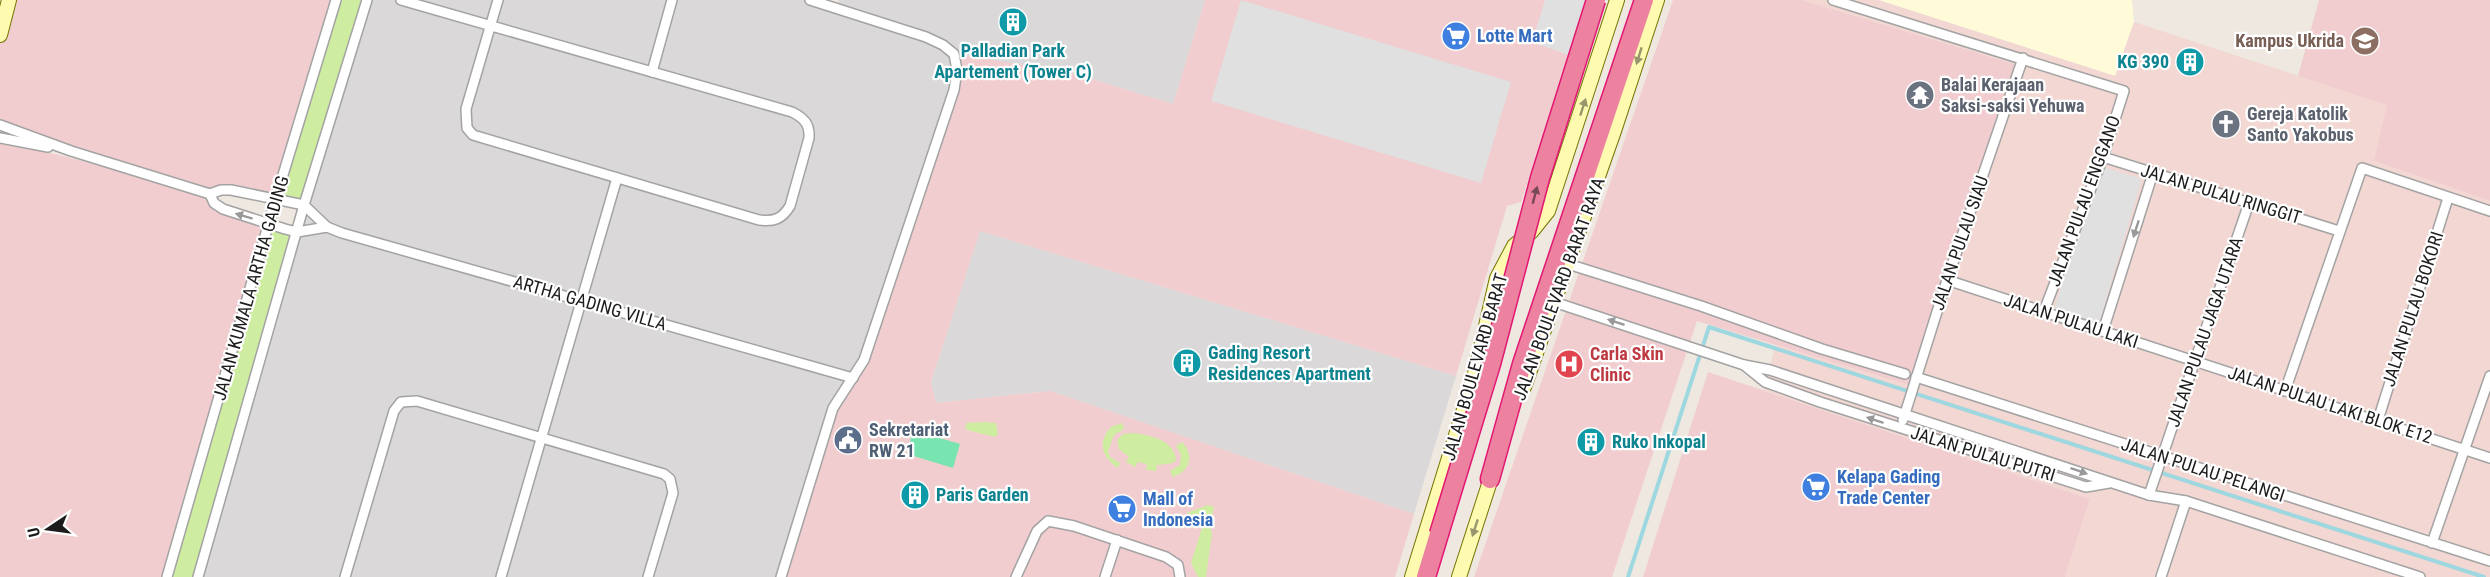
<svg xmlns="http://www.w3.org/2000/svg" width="2490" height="577" viewBox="0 0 2490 577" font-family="'Roboto Condensed',sans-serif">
  <rect width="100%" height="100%" fill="#eee8e0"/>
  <g fill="#dad8d9">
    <polygon points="366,0 810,0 837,8 839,0 1205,0 1173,104 1069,72 957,70 916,206 781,577 198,577"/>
    <polygon points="980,231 1456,376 1414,514 1050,391 936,403 931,382"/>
  </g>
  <g fill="#f1cdcf">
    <polygon points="9,0 334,0 276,198 230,190 211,194 214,203 269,224 167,577 0,577 0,140 192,189 80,154 0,138 0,33"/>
    <polygon points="1205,0 1587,0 1521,202 1507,206 1456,376 980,231 931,382 936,403 1050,391 1414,514 1395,577 781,577 833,408 864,360 955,88 954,54 1069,72 1173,104"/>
    <polygon points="1673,0 1802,0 2018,65 1911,386 1697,321 1612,577 1474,577"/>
    <polygon points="2319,0 2490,0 2490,201 2374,161 2298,76"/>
    <polygon points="1708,372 2090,499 2065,577 1643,577"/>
  </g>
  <polygon fill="#fffbd8" points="1879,0 2132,0 2134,22 2115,76"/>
  <polygon fill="#f2d7d2" points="1802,0 1878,0 2115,76 2134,22 2387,105 2374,161 2490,201 2490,577 2065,577 2090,499 1763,390 1776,345 1911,386 2018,65"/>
  <g fill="#ceeda1">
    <polygon points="334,0 367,0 304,205 276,198"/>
    <polygon points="269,224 300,232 199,577 168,577"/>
    <polygon points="984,422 996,423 998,434 995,437 967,430 965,426 967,423"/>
    <path d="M1122,423L1124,429L1114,435L1108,451L1110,457L1120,463L1118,468C1102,457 1097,442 1111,427Z"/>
    <path d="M1132,433C1148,434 1176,441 1176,460L1173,463L1157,465L1156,471L1146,470L1147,464L1138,462L1135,467L1126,462L1129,457L1119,449L1117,440L1123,434Z"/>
    <path d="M1182,442C1195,456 1190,471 1173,477L1170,471L1180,465L1181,455L1176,446Z"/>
    <polygon points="1208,505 1214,507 1211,521 1189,516 1187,513"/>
    <polygon points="1203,524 1209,526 1212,533 1206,577 1198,577 1191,563"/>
  </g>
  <polygon fill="#78e4af" points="913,430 960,444 953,468 907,454"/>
  <g fill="#e0e0e0">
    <polygon points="1241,0 1511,82 1481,183 1211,101"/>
    <polygon points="1545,0 1586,0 1568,55 1532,42"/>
    <polygon points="2097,165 2142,179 2099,323 2054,310"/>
  </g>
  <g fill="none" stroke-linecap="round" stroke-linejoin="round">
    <polyline stroke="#9dd7df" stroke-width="4" points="1628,577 1709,327 2484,577"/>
    <g stroke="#a3a3a3" stroke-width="12">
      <g id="minor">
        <path d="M401,0L792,112C804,118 810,124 809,138L790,206C782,219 774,222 759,220L473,135L467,128L466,109L498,0"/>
        <polyline points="1833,0 2124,91 2103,157 2044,311"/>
        <polyline points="652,72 672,0"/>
        <polyline points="0,125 71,151 210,194 221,190 231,190 304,205 327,227 342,233 853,378"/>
        <polyline points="0,138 48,147"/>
        <polyline points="2103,157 2339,231"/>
        <polyline points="210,194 214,203 223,209 285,229 297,232 327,227"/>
        <polyline points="1568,264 1701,306 1822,349 1905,374"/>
        <polyline points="1947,280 2490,458"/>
        <polyline points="1554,302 1744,365 1765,382 1820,402 2086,487 2109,483"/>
        <polyline points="2103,331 2153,173"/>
        <polyline points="1744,365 1770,370 2149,495 2186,501 2420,577"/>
        <polyline points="1916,377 2490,561"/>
        <polyline points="2285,391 2362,168 2490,211"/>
        <polyline points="1903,420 1947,280 2023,58"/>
        <polyline points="2378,420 2448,198"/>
        <polyline points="2149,495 2249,203"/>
        <polyline points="2432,543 2490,376"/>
        <polyline points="167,577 276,198 336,0"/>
        <polyline points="198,577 304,205 367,0"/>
        <polyline points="345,577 394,411 401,402 417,401 664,474 670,479 673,493 648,577"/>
        <polyline points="501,577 617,178"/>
        <polyline points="781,577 833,408 864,360 954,90 957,70 954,54 943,45 926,37 810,0"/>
        <polyline points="1016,577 1037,531 1048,521 1074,526 1166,557 1178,565 1180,577"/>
        <polyline points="1105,577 1117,540"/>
        <polyline points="2161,577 2186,501"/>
      </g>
    </g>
    <g stroke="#747500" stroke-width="16">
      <g id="secondary">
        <polyline points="0,35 9,0"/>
        <polyline points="1524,387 1614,131 1657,0"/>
        <polyline points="1412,577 1475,374 1497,278 1514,246 1532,231 1548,211 1617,0"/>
        <polyline points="1459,577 1493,472"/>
      </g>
    </g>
    <g stroke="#e21771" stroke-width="21">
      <g id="motorway">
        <polyline points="1490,479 1522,364 1644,0"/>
        <polyline points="1426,577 1439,534"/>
      </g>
    </g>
    <use href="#minor" stroke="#fff" stroke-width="9"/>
    <use href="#secondary" stroke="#fefaaf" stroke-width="14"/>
    <use href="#motorway" stroke="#ec81a0" stroke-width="18"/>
    <g stroke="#e21771" stroke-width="21" stroke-linecap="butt">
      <polyline id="motorway-bridge" points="1439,534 1491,364 1540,178 1596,0"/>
    </g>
    <use href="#motorway-bridge" stroke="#ec81a0" stroke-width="18"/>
  </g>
  <defs><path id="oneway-solid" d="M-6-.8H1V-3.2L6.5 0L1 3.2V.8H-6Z" transform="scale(1.5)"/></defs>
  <g fill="#98966d">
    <use href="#oneway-solid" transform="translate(1639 56) rotate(107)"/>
    <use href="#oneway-solid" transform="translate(1583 107) rotate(-72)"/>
    <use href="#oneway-solid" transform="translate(1475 528) rotate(108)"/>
  </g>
  <use fill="#7a4957" href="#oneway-solid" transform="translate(1535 195) rotate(-75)"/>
  <g fill="#999">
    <use href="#oneway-solid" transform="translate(244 216) rotate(-163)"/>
    <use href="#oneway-solid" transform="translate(2136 229) rotate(108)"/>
    <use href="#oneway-solid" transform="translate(1616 322) rotate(-162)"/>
    <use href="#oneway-solid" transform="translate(1875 420) rotate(-162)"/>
    <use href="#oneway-solid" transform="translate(2079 471) rotate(19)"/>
  </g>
  <defs>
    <g id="building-disc" transform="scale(1.5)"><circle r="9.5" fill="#0f9aa8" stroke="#fff"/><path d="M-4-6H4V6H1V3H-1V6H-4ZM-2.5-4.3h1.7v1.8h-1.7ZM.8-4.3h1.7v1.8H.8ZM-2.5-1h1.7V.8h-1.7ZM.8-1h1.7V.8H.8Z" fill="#fff"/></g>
    <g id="supermarket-disc" transform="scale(1.5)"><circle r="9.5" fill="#3f7fe0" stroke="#fff"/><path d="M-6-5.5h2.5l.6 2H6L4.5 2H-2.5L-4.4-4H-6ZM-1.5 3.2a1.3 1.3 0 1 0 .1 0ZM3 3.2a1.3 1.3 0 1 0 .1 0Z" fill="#fff"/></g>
    <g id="university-disc" transform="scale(1.5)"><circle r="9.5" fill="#8d6e63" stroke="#fff"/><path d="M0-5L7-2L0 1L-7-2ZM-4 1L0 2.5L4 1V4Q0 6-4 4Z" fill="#fff"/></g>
    <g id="temple-disc" transform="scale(1.5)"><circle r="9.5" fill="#6b7280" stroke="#fff"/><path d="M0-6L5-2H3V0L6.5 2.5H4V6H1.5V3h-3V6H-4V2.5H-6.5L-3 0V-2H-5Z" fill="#fff"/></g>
    <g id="church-disc" transform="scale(1.5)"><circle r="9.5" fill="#6b7280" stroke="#fff"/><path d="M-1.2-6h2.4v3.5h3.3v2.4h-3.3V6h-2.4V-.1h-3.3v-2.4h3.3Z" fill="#fff"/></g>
    <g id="hospital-disc" transform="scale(1.5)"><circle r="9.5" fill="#e0444e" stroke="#fff"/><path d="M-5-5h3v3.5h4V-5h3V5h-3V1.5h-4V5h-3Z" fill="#fff"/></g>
    <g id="civic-disc" transform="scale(1.5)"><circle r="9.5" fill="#5c6f8a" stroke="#fff"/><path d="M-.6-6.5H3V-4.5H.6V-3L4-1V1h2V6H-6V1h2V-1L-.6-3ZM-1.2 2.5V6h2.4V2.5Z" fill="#fff"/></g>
  </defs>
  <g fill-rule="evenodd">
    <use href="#building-disc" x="1013" y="22"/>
    <use href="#supermarket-disc" x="1456" y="36"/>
    <use href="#university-disc" x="2365" y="41"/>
    <use href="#building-disc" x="2190" y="62"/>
    <use href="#temple-disc" x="1920" y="95"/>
    <use href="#church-disc" x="2226" y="124"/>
    <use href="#building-disc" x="1187" y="363"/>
    <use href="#hospital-disc" x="1569" y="364"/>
    <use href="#civic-disc" x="848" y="440"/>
    <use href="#building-disc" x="1591" y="442"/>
    <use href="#supermarket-disc" x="1816" y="487"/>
    <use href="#building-disc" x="915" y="495"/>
    <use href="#supermarket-disc" x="1122" y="509"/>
  </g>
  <g text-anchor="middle" stroke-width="4.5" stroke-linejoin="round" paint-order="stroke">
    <g font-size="18" font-weight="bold" fill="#366cbe" stroke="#fff" text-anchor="start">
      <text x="1477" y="42">Lotte Mart</text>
      <text x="1837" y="483">Kelapa Gading<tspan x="1837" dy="21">Trade Center</tspan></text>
      <text x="1143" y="505">Mall of<tspan x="1143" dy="21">Indonesia</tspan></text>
    </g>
    <g font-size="18" font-weight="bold" fill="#785e54" stroke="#fff" text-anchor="end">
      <text x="2344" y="47">Kampus Ukrida</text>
    </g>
    <g font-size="18" font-weight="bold" fill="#0d838f" stroke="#fff" text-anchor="start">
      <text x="1013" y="57" text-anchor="middle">Palladian Park<tspan x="1013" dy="21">Apartement (Tower C)</tspan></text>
      <text x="2169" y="68" text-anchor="end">KG 390</text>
      <text x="1208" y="359">Gading Resort<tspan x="1208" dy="21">Residences Apartment</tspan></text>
      <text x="1612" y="448">Ruko Inkopal</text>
      <text x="936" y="501">Paris Garden</text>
    </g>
    <g font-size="18" font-weight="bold" fill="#5b616d" stroke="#fff" text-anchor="start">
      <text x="1941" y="91">Balai Kerajaan<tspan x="1941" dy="21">Saksi-saksi Yehuwa</tspan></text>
      <text x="2247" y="120">Gereja Katolik<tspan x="2247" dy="21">Santo Yakobus</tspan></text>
    </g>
    <g font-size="18" fill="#1c1c1c" stroke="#fff">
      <text transform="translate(2221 194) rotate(17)" y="6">JALAN PULAU RINGGIT</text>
      <text transform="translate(2084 201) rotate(-70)" y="6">JALAN PULAU ENGGANO</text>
      <text transform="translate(1960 243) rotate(-71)" y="6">JALAN PULAU SIAU</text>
      <text transform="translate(251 288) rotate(-74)" y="6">JALAN KUMALA ARTHA GADING</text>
      <text transform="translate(1559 289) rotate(-70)" y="6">JALAN BOULEVARD BARAT RAYA</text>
      <text transform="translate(590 303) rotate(16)" y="6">ARTHA GADING VILLA</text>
      <text transform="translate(2413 309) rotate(-72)" y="6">JALAN PULAU BOKORI</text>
      <text transform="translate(2071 321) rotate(18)" y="6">JALAN PULAU LAKI</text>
      <text transform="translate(2205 332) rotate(-71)" y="6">JALAN PULAU JAGA UTARA</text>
      <text transform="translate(1475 367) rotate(-74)" y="6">JALAN BOULEVARD BARAT</text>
      <text transform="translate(2330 405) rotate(18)" y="6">JALAN PULAU LAKI BLOK E12</text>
      <text transform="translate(1983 454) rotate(17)" y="6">JALAN PULAU PUTRI</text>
      <text transform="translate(2203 470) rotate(18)" y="6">JALAN PULAU PELANGI</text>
    </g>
    <g font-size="18" font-weight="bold" fill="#be3a42" stroke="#fff" text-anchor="start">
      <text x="1590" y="360">Carla Skin<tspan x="1590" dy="21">Clinic</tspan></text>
    </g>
    <g font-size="18" font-weight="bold" fill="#4e5e75" stroke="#fff" text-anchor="start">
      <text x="869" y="436">Sekretariat<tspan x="869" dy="21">RW 21</tspan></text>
    </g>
  </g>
  <g transform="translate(48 529) rotate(257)" stroke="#ffffff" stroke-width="4.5" paint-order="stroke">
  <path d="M0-4.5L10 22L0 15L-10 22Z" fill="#1c1c1c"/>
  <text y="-9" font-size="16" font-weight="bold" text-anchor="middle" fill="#1c1c1c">U</text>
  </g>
</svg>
